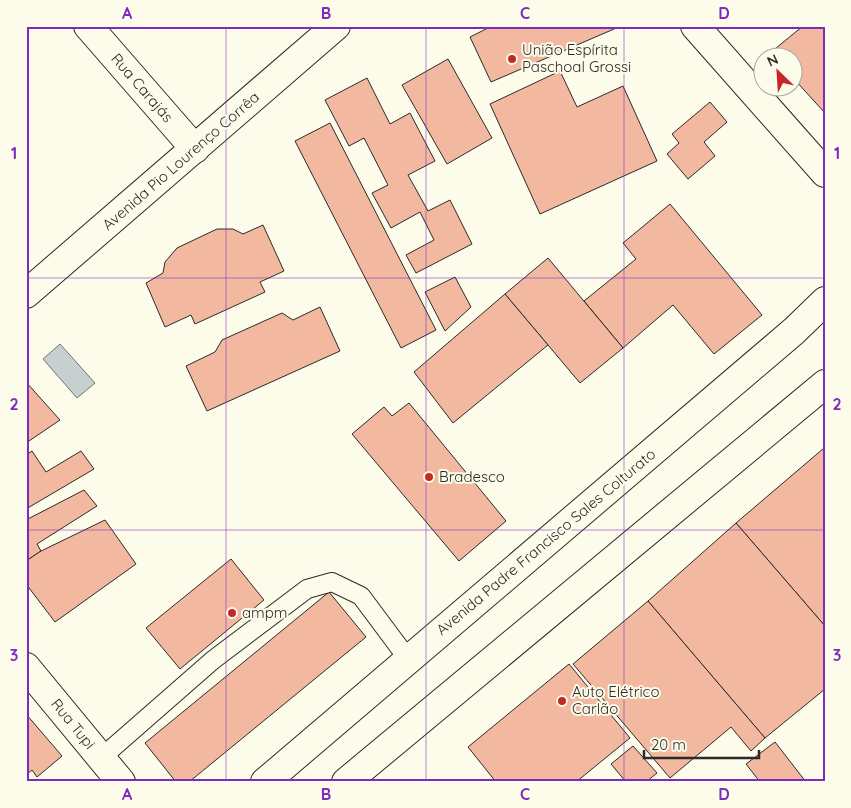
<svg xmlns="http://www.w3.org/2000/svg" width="851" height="808" viewBox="0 0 851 808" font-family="Quicksand,sans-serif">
  <rect width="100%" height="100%" fill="#fdfbea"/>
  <polygon fill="#c7d0d0" stroke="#74746e" points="60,344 95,383 77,398 43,359"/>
  <g fill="#f2b8a0" stroke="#2b2b2b">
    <polygon points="492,26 621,26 491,82 470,37"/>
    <polygon points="803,26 825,26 825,113 794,79 794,58 774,58 770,53"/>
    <polygon points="448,59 492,138 447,164 402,85"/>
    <polygon points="560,71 577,107 623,86 657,161 540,214 490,104"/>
    <polygon points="367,78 390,124 410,113 435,161 408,175 428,211 450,200 472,244 416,273 406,255 434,240 420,212 391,228 372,193 388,185 364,138 349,146 325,100"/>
    <polygon points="710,102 727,122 704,142 715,156 688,179 667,154 679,143 672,134"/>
    <polygon points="330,123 436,330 401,348 295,141"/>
    <polygon points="670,204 762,315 714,354 673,305 623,348 584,301 636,259 623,243"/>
    <polygon points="263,225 284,271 260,282 265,292 195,324 191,315 165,327 146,283 163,273 165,262 177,248 217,229 233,229 243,234"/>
    <polygon points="548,258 623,348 580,383 505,294"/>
    <polygon points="455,277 471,307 445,331 425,292"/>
    <polygon points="505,294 548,345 453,423 414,372"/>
    <polygon points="320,307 340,351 207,411 186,366 215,352 222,340 282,313 293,320"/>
    <polygon points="26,382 60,420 26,443"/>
    <polygon points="409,403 506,521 459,561 352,434 384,407 392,416"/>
    <polygon points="824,448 825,449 825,626 736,523"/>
    <polygon points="32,451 46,472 81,451 94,469 26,509 26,455"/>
    <polygon points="84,490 97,506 37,544 41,551 26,561 26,520"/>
    <polygon points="105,520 136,564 55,622 26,584 26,561 41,551"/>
    <polygon points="736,523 825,626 825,689 765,738 648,601"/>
    <polygon points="231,559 264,600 180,669 146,628"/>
    <polygon points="329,592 366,637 189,782 176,782 145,743"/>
    <polygon points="648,601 765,738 751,751 731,727 670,778 573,664"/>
    <polygon points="569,664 630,738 576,782 496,782 468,747"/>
    <polygon points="26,714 62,756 37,777 32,770 26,775"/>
    <polygon points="775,742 806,782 760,782 746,764"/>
    <polygon points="633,746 657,773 646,782 626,782 611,764"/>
  </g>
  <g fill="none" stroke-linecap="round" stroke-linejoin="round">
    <g stroke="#2b2b2b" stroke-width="20">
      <polyline id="lane" points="101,758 213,660 307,589 332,582 361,596 408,659"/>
    </g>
    <g stroke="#2b2b2b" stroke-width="30">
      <g id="street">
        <polyline points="88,26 195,149"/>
        <polyline points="26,294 336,26"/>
        <polyline points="26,667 121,782"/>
      </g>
    </g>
    <g stroke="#2b2b2b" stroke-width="30">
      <g id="secondary">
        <polyline points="695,26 825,173"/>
        <polyline points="265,782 794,331 825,301"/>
        <polyline points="346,782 825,384"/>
      </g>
    </g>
    <use href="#lane" stroke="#fdfbea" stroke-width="18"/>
    <use href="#street" stroke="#fdfbea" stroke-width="28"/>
    <use href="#secondary" stroke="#fdfbea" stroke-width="28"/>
  </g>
  <path fill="none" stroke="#7b2cbf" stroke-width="1" stroke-opacity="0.55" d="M226,26V782M426,26V782M624,26V782M26,278H825M26,530H825"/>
  <g fill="#c62828" stroke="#fdfbea" stroke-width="2">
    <circle cx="512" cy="59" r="5"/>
    <circle cx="429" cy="477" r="5"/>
    <circle cx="232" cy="613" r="5"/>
    <circle cx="562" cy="701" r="5"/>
  </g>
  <g text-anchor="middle" stroke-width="4" stroke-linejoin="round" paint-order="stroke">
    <g font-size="15" fill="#2b2b2b" stroke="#fdfbea" text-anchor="start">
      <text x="522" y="55">União Espírita<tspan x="522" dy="17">Paschoal Grossi</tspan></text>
      <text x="439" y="482">Bradesco</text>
      <text x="242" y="618">ampm</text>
      <text x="572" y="697">Auto Elétrico<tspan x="572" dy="17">Carlão</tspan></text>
    </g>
    <g font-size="15" fill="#2b2b2b" stroke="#fdfbea">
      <text transform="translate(142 88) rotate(49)" y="5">Rua Carajás</text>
      <text transform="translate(181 161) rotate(-41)" y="5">Avenida Pio Lourenço Corrêa</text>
      <text transform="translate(546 542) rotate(-40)" y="5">Avenida Padre Francisco Sales Colturato</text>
      <text transform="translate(73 724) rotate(51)" y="5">Rua Tupi</text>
    </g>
  </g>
  <rect width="851" height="808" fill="none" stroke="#fdfbea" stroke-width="55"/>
  <g transform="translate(778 72) rotate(335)"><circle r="24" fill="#fdfbea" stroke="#a9a89e"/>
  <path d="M0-4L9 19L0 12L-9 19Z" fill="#c62828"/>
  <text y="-8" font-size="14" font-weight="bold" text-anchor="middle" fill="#2b2b2b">N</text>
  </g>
  <path d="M644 750v8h115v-8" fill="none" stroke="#2b2b2b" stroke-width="2.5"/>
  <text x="651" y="750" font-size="15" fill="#2b2b2b" stroke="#fdfbea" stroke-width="4" paint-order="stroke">20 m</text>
  <rect x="28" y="28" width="796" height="752" fill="none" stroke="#7b2cbf" stroke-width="2"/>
  <g font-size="16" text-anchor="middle" font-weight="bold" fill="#7b2cbf">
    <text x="127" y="19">A</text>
    <text x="326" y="19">B</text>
    <text x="525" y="19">C</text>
    <text x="724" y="19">D</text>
    <text x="14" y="159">1</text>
    <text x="837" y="159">1</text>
    <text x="14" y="410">2</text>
    <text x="837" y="410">2</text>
    <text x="14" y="661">3</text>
    <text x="837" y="661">3</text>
    <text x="127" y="800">A</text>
    <text x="326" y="800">B</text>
    <text x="525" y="800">C</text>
    <text x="724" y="800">D</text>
  </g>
</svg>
